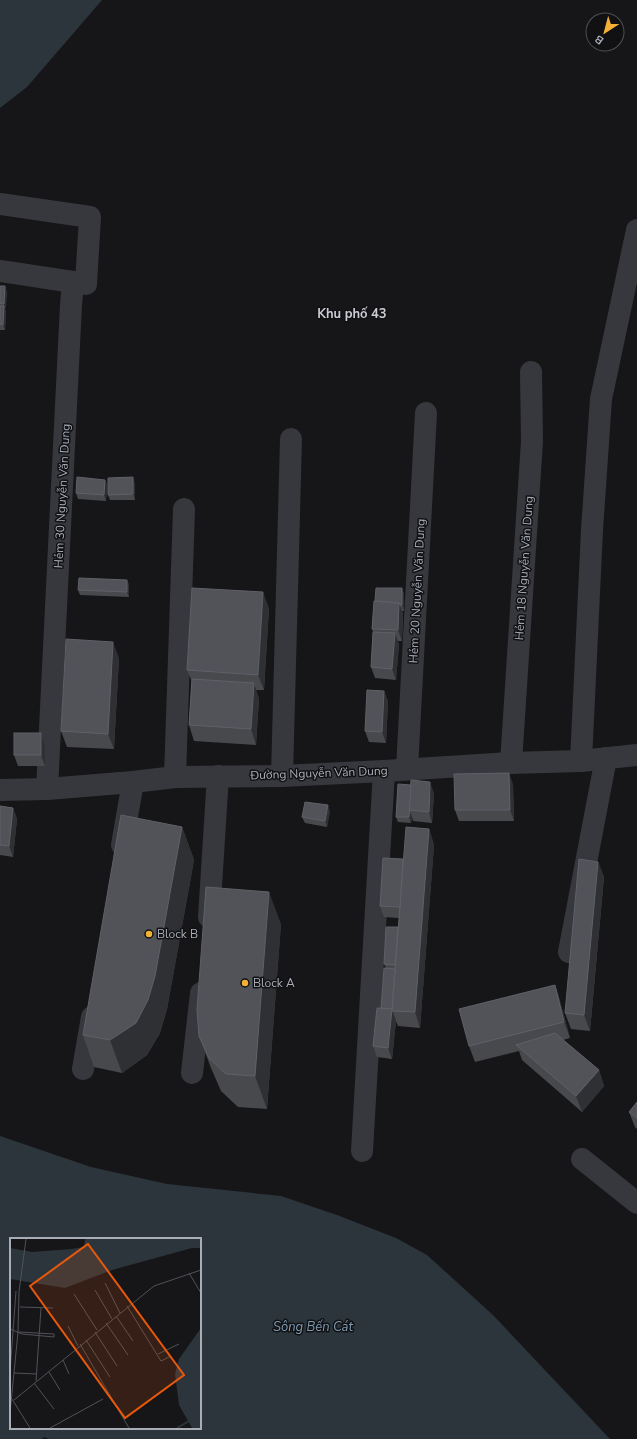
<svg xmlns="http://www.w3.org/2000/svg" width="637" height="1439" viewBox="0 0 637 1439" font-family="'Nunito Sans',sans-serif">
  <rect width="100%" height="100%" fill="#161618"/>
  <g fill="#2c353c" fill-rule="evenodd">
    <polygon points="0,0 102,0 27,87 0,108"/>
    <path d="M0,1136L91,1167L167,1184L281,1196L337,1215L396,1238L427,1255L493,1315L610,1439H49L44,1437L42,1439H0ZM11,1239H200V1428H11Z"/>
  </g>
  <g fill="none" stroke-linecap="round" stroke-linejoin="round">
    <g stroke="#37383d" stroke-width="22">
      <polyline points="0,204 90,217 86,284 73,282 71,305 47,789"/>
      <polyline points="0,271 73,282"/>
      <polyline points="581,761 592,530 601,399 637,230"/>
      <polyline points="511,763 532,441 531,372"/>
      <polyline points="407,769 426,413"/>
      <polyline points="282,776 291,439"/>
      <polyline points="175,777 184,509"/>
      <polyline points="0,790 47,789 133,782 175,777 282,776 384,771 511,763 581,761 637,755"/>
      <polyline points="122,845 133,782"/>
      <polyline points="209,917 218,776"/>
      <polyline points="569,952 606,758"/>
      <polyline points="83,1069 92,1017"/>
      <polyline points="192,1073 201,993"/>
      <polyline points="362,1151 384,771"/>
      <polyline points="582,1159 637,1203"/>
    </g>
  </g>
  <g fill="#47494d">
    <polygon points="0,286 7,292 5,309 6,312 5,330 0,330"/>
    <polygon points="105,480 107,485 106,501 78,499 76,493"/>
    <polygon points="135,483 135,500 110,500 108,495"/>
    <polygon points="127,580 129,585 129,597 80,595 78,590"/>
    <polygon points="402,588 404,594 404,611 402,611 403,614 402,641 397,641 399,644 396,680 375,678 371,667 373,632 372,629 375,601"/>
    <polygon points="269,608 264,690 256,690 259,699 256,745 194,741 189,725 192,682 187,670"/>
    <polygon points="119,658 114,749 67,747 61,731"/>
    <polygon points="384,691 388,702 386,743 369,742 365,731"/>
    <polygon points="41,733 45,744 45,766 18,766 14,755"/>
    <polygon points="513,784 514,821 459,821 455,810"/>
    <polygon points="434,793 432,823 413,821 412,817 411,823 398,822 396,817"/>
    <polygon points="0,806 13,808 17,819 13,857 0,855"/>
    <polygon points="330,811 327,827 305,823 302,817"/>
    <polygon points="182,827 194,860 167,1009 160,1033 147,1055 122,1073 94,1067 83,1035"/>
    <polygon points="429,829 434,845 420,1028 398,1026 396,1021 392,1059 377,1057 373,1046 381,1008 386,968 384,964 398,927 399,918 384,917 380,906 403,859"/>
    <polygon points="598,862 604,877 590,1031 571,1029 565,1013"/>
    <polygon points="281,924 267,1109 238,1107 221,1091 211,1068 199,1036"/>
    <polygon points="555,985 560,1001 570,1038 563,1040 599,1070 604,1086 582,1112 522,1060 519,1051 475,1062 469,1046"/>
    <polygon points="637,1102 637,1129 635,1127 629,1112"/>
  </g>
  <g fill="#2f3033">
    <polygon points="5,286 7,292 6,309 4,304"/>
    <polygon points="4,306 6,312 5,330 3,325"/>
    <polygon points="133,477 135,483 135,500 133,494"/>
    <polygon points="105,480 107,485 106,501 104,495"/>
    <polygon points="127,580 129,585 129,597 127,592"/>
    <polygon points="402,588 404,594 404,611 402,605"/>
    <polygon points="263,592 269,608 264,690 258,675"/>
    <polygon points="399,603 403,614 402,641 398,630"/>
    <polygon points="395,633 399,644 396,680 392,669"/>
    <polygon points="113,642 119,658 114,749 108,734"/>
    <polygon points="254,683 259,699 256,745 251,729"/>
    <polygon points="384,691 388,702 386,743 382,732"/>
    <polygon points="41,733 45,744 45,766 41,755"/>
    <polygon points="509,773 513,784 514,821 510,810"/>
    <polygon points="430,782 434,793 432,823 429,812"/>
    <polygon points="328,805 330,811 327,827 325,821"/>
    <polygon points="13,808 17,819 13,857 9,846"/>
    <polygon points="410,812 412,817 411,823 409,817"/>
    <polygon points="182,827 194,860 167,1009 160,1033 147,1055 122,1073 110,1040"/>
    <polygon points="429,829 434,845 420,1028 415,1012"/>
    <polygon points="598,862 604,877 590,1031 584,1015"/>
    <polygon points="269,892 281,924 267,1109 255,1076"/>
    <polygon points="555,985 560,1001 570,1038 564,1022"/>
    <polygon points="392,1009 396,1021 392,1059 388,1048"/>
    <polygon points="599,1070 604,1086 582,1112 576,1096"/>
  </g>
  <g fill="#525359" stroke="#5f6168">
    <polygon points="0,286 5,286 4,304 0,303"/>
    <polygon points="0,306 4,306 3,325 0,324"/>
    <polygon points="77,477 105,480 104,495 76,493"/>
    <polygon points="133,477 133,494 108,495 108,478"/>
    <polygon points="79,578 127,580 127,592 78,590"/>
    <polygon points="192,588 263,592 258,675 187,670"/>
    <polygon points="376,588 402,588 402,605 400,605 399,603 375,601"/>
    <polygon points="374,601 399,603 398,630 372,629"/>
    <polygon points="373,632 395,633 392,669 371,667"/>
    <polygon points="66,639 113,642 108,734 61,731"/>
    <polygon points="192,679 254,683 251,729 189,725"/>
    <polygon points="367,690 384,691 382,732 365,731"/>
    <rect x="14" y="733" width="27" height="22"/>
    <polygon points="509,773 510,810 455,810 454,774"/>
    <polygon points="411,780 430,782 429,812 409,810"/>
    <polygon points="398,784 411,785 409,817 396,817"/>
    <polygon points="305,802 328,805 325,821 302,817"/>
    <polygon points="0,806 13,808 9,846 0,845"/>
    <polygon points="121,815 182,827 155,976 148,1000 136,1023 110,1040 83,1035"/>
    <polygon points="406,827 429,829 415,1012 392,1011"/>
    <polygon points="383,858 403,859 400,907 380,906"/>
    <polygon points="579,859 598,862 584,1015 565,1013"/>
    <polygon points="206,887 269,892 255,1076 226,1074 209,1058 199,1036 197,1010"/>
    <polygon points="386,927 398,927 395,965 384,964"/>
    <polygon points="384,968 395,969 392,1009 381,1008"/>
    <polygon points="555,985 564,1022 469,1046 459,1009"/>
    <polygon points="377,1008 392,1009 388,1048 373,1046"/>
    <polygon points="555,1033 599,1070 576,1096 516,1045"/>
    <polygon points="637,1102 637,1118 629,1112"/>
  </g>
  <g fill="#f2b134" stroke="#111113" stroke-width="1.5">
    <circle cx="149" cy="934" r="4"/>
    <circle cx="245" cy="983" r="4"/>
  </g>
  <g text-anchor="middle" stroke-width="3" stroke-linejoin="round" paint-order="stroke">
    <g font-size="12" fill="#a8adb8" stroke="#111113">
      <text transform="translate(62 496) rotate(-87)" y="4">Hẻm 30 Nguyễn Văn Dung</text>
      <text transform="translate(524 568) rotate(-86)" y="4">Hẻm 18 Nguyễn Văn Dung</text>
      <text transform="translate(417 591) rotate(-87)" y="4">Hẻm 20 Nguyễn Văn Dung</text>
      <text transform="translate(319 773) rotate(-2)" y="4">Đường Nguyễn Văn Dung</text>
    </g>
    <g font-size="12" fill="#a8adb8" stroke="#111113" text-anchor="start">
      <text x="157" y="938">Block B</text>
      <text x="253" y="987">Block A</text>
    </g>
    <g font-size="13" font-weight="bold" fill="#c9ccd4" stroke="#111113">
      <text x="352" y="318">Khu phố 43</text>
    </g>
    <g font-size="13" font-style="italic" fill="#7f9bb3" stroke="#111113">
      <text x="313" y="1331">Sông Bến Cát</text>
    </g>
  </g>
  <g transform="translate(10 1238)">
    <rect width="191" height="191" fill="#161618"/>
    <path d="M75,1H191V10H182L102,32L55,50L0,41V10L22,14L61,11L74,9ZM191,90V190H182L169,167L165,136L169,121Z" fill="#2c353c"/>
    <path fill="none" stroke="#2c353c" stroke-width="2" d="M167,190L191,176"/>
    <path fill="none" stroke="#505258" stroke-width="1" d="M179,35L191,55M95,45L110,75M85,52L102,81M64,56L87,92M117,68L151,123L161,118M10,69L43,70M106,78L123,103M96,85L118,117M58,88L68,108M0,91L12,96L44,99V96M8,94L44,96M85,94L107,128M76,102L100,139M70,106L119,190M148,116L169,106M53,122L59,136M0,134L6,53M39,134L50,152M4,135L27,136M26,143L31,70M24,145L44,171M2,161L20,190M4,162L144,48L191,32M0,175L8,94L9,54L16,1M40,190L93,161"/>
    <path fill="#e8590c" fill-opacity="0.15" stroke="#e8590c" stroke-width="2" d="M78,6L174,137L115,180L20,48Z"/>
    <rect width="191" height="191" fill="none" stroke="#a8adb8" stroke-width="2"/>
  </g>
  <g transform="translate(605 32) rotate(216)"><circle r="19" fill="#111113" stroke="#4d4f55"/>
  <path d="M0-3L7 15L0 10L-7 15Z" fill="#f2b134"/>
  <text y="-6" font-size="11" font-weight="bold" text-anchor="middle" fill="#a8adb8">B</text>
  </g>
</svg>
